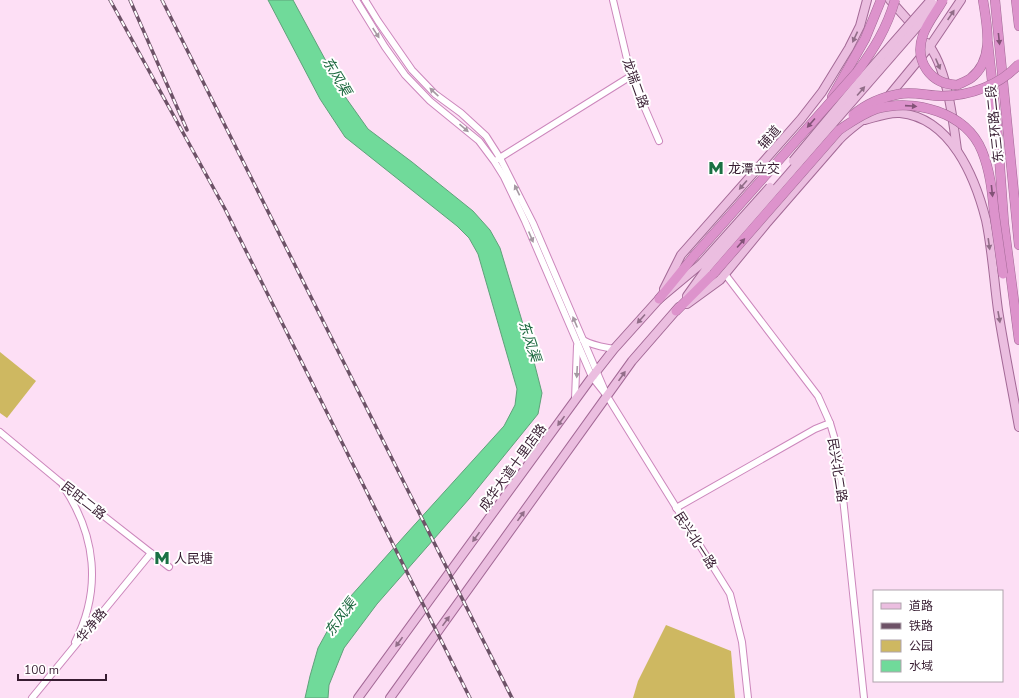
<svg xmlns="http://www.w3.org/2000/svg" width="1019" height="698" viewBox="0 0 1019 698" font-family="'Nunito Sans','Noto Sans SC',sans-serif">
  <rect width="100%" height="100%" fill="#fddff5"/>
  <g fill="#ceb861">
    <polygon points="0,352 36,381 7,418 0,413"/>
    <polygon points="666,625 731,651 735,698 633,698 638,681"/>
  </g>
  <polygon fill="#70da9a" stroke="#5fa17a" points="268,0 293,0 346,98 368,129 412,162 473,211 490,230 500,248 532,354 542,393 538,414 469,499 377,604 344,648 329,685 328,698 305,698 310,676 318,648 335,617 350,597 407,533 504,426 515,405 517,389 478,254 469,238 457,226 345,137 320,99"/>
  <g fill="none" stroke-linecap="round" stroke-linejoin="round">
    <g stroke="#cc87bc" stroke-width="8">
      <g id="minor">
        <polyline points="356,0 385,47 405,75 430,101 479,141 494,161 504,177 525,221 592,377 607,396 730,594 742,642 748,698"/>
        <polyline points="365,0 378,21 412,70 435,94 461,113 486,136 500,158 533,223 605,391"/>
        <polyline points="613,0 631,76 659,141"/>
        <polyline points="498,159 631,76"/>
        <polyline points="725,274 818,396 830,423 838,450 864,698"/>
        <path d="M583,340C593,346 604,347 614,349"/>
        <polyline points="575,399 577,346"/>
        <polyline points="0,432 59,481 169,567"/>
        <path d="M63,486C96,535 102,589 75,642"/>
        <polyline points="676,508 815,429 830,423"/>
        <polyline points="32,698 151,553"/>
      </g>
    </g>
    <g stroke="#a36996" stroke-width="10">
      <g id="major">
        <polyline points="890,0 915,28"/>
        <path d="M927,43C947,66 953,120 957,150"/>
        <polyline points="888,97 930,46 961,0"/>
        <path d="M865,120C876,117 888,112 900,113C951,118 975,177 986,220C992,248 994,281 998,310C1004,349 1012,388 1019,427"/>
        <polyline points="664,289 681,255 801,119 822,92 849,48 860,26 867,0"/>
        <polyline points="687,296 707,268"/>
        <path d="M687,304L720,280L766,224L839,140C849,129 861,122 872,112"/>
        <polyline points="358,698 592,377 614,349 659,299 701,264"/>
        <polyline points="390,698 632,361 679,307"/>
      </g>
    </g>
    <g stroke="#a36996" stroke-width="10">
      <g id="highway">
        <polyline points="995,0 1019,245"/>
        <polyline points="1016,0 1019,26"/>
        <polyline points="988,44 997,127 1004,224 1019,340"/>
        <path d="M957,85C961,83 967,81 971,78C995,59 987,26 983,0"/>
        <polyline points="832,97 865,39 881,0"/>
        <polyline points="659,299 694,256"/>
        <polyline points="676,311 715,272"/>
      </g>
    </g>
    <use href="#minor" stroke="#fff" stroke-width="6"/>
    <use href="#major" stroke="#ebbee0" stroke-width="8"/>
    <use href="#highway" stroke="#dd93cc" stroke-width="9"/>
    <g stroke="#6d5267" stroke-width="3.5">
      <g id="rail">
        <polyline points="110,0 225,209 470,698"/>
        <polyline points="130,0 187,130"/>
        <polyline points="162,0 512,698"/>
      </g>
    </g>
    <use href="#rail" stroke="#fff" stroke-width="2" stroke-dasharray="6" stroke-linecap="butt"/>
    <g stroke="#a36996" stroke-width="10" stroke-linecap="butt">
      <g id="major-bridge">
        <polyline points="793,161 859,82 931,0"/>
        <polyline points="701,264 770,187"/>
        <polyline points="707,268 936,5"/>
      </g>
    </g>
    <g stroke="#a36996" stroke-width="10" stroke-linecap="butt">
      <g id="highway-bridge">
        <path d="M943,0C937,11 927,23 923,35C914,61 930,84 957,85"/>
        <path d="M853,115C866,104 882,97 899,94C913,91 928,96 942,96C970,96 1000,85 1019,64"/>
        <path d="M694,256L857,72C874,49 887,28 895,0"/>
        <path d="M715,272L839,130C851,122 862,114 876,109C914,98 966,112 982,151C990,171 992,190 994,211C997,232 1000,253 1003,274"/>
      </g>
    </g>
    <use href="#major-bridge" stroke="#ebbee0" stroke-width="8"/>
    <use href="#highway-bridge" stroke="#dd93cc" stroke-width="9"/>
  </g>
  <defs><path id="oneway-solid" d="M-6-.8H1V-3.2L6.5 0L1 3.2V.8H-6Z"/></defs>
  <g fill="#916d88">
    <use href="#oneway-solid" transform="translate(951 15) rotate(-56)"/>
    <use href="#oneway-solid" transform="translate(855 37) rotate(115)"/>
    <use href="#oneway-solid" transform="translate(938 64) rotate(67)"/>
    <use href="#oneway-solid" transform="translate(861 91) rotate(-49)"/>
    <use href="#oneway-solid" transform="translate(743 185) rotate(131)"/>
    <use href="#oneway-solid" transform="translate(989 244) rotate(82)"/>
    <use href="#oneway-solid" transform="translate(999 317) rotate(80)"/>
    <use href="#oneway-solid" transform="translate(641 319) rotate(132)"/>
    <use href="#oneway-solid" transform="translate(622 376) rotate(-55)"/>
    <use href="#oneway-solid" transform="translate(561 421) rotate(126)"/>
    <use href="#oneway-solid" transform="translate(521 516) rotate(-54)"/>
    <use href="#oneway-solid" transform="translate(476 537) rotate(126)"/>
    <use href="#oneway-solid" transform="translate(446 621) rotate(-54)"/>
    <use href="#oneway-solid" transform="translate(399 642) rotate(126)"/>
  </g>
  <g fill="#a599a2">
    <use href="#oneway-solid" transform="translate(376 33) rotate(57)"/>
    <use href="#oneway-solid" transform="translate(434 92) rotate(-137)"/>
    <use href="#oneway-solid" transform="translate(464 128) rotate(41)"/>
    <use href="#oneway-solid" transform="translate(517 190) rotate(-116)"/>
    <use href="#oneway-solid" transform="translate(531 237) rotate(67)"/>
    <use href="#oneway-solid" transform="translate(575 322) rotate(-113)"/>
    <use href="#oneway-solid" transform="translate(577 372) rotate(93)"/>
  </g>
  <g fill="#825277">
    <use href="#oneway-solid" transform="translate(999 39) rotate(84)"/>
    <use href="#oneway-solid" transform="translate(911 106) rotate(4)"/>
    <use href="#oneway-solid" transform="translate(811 123) rotate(131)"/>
    <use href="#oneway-solid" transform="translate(992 191) rotate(84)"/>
    <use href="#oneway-solid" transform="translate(741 243) rotate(-49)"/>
  </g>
  <defs>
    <g id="metro-bare" transform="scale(1.2)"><path d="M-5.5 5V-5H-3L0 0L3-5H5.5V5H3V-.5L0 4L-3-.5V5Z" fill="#1a7144" stroke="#fff" stroke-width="2.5" paint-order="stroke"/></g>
  </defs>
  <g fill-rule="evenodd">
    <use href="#metro-bare" x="716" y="168"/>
    <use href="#metro-bare" x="162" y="558"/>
  </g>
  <g text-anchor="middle" stroke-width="4" stroke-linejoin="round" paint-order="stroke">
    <g font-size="13" fill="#371c31" stroke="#fff">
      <text transform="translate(636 83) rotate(70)" y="5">龙瑞二路</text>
      <text transform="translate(994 124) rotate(-96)" y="5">东三环路二段</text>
      <text transform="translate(769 137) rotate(-49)" y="5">辅道</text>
      <text transform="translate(512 467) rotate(-54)" y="5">成华大道十里店路</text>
      <text transform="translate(838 470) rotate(81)" y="5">民兴北二路</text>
      <text transform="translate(84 500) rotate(38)" y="5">民旺二路</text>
      <text transform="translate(696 540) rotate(57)" y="5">民兴北一路</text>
      <text transform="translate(91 625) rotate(-51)" y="5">华净路</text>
    </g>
    <g font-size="13" fill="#371c31" stroke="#fff" text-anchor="start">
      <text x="728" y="173">龙潭立交</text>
      <text x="174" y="563">人民塘</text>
    </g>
    <g font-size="14" font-style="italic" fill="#1c683f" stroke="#fff">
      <text transform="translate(337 76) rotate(59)" y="5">东风渠</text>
      <text transform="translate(530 341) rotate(72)" y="5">东风渠</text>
      <text transform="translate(340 617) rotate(-54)" y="5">东风渠</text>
    </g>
  </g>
  <rect x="873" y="590" width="130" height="92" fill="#ffffff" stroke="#afa4ad"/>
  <rect x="881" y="603" width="20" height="6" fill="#ebbee0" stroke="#afa4ad"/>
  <text x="909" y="610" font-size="12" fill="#371c31">道路</text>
  <rect x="881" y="623" width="20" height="6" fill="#6d5267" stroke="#afa4ad"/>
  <text x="909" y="630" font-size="12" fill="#371c31">铁路</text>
  <rect x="881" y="640" width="20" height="12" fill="#ceb861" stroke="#afa4ad"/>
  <text x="909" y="650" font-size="12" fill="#371c31">公园</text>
  <rect x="881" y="660" width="20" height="12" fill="#70da9a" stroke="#afa4ad"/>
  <text x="909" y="670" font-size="12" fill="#371c31">水域</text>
  <path d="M18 674v6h88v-6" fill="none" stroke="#371c31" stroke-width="2"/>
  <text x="24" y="674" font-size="12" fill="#371c31" stroke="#ffffff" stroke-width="3" paint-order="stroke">100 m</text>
</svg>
